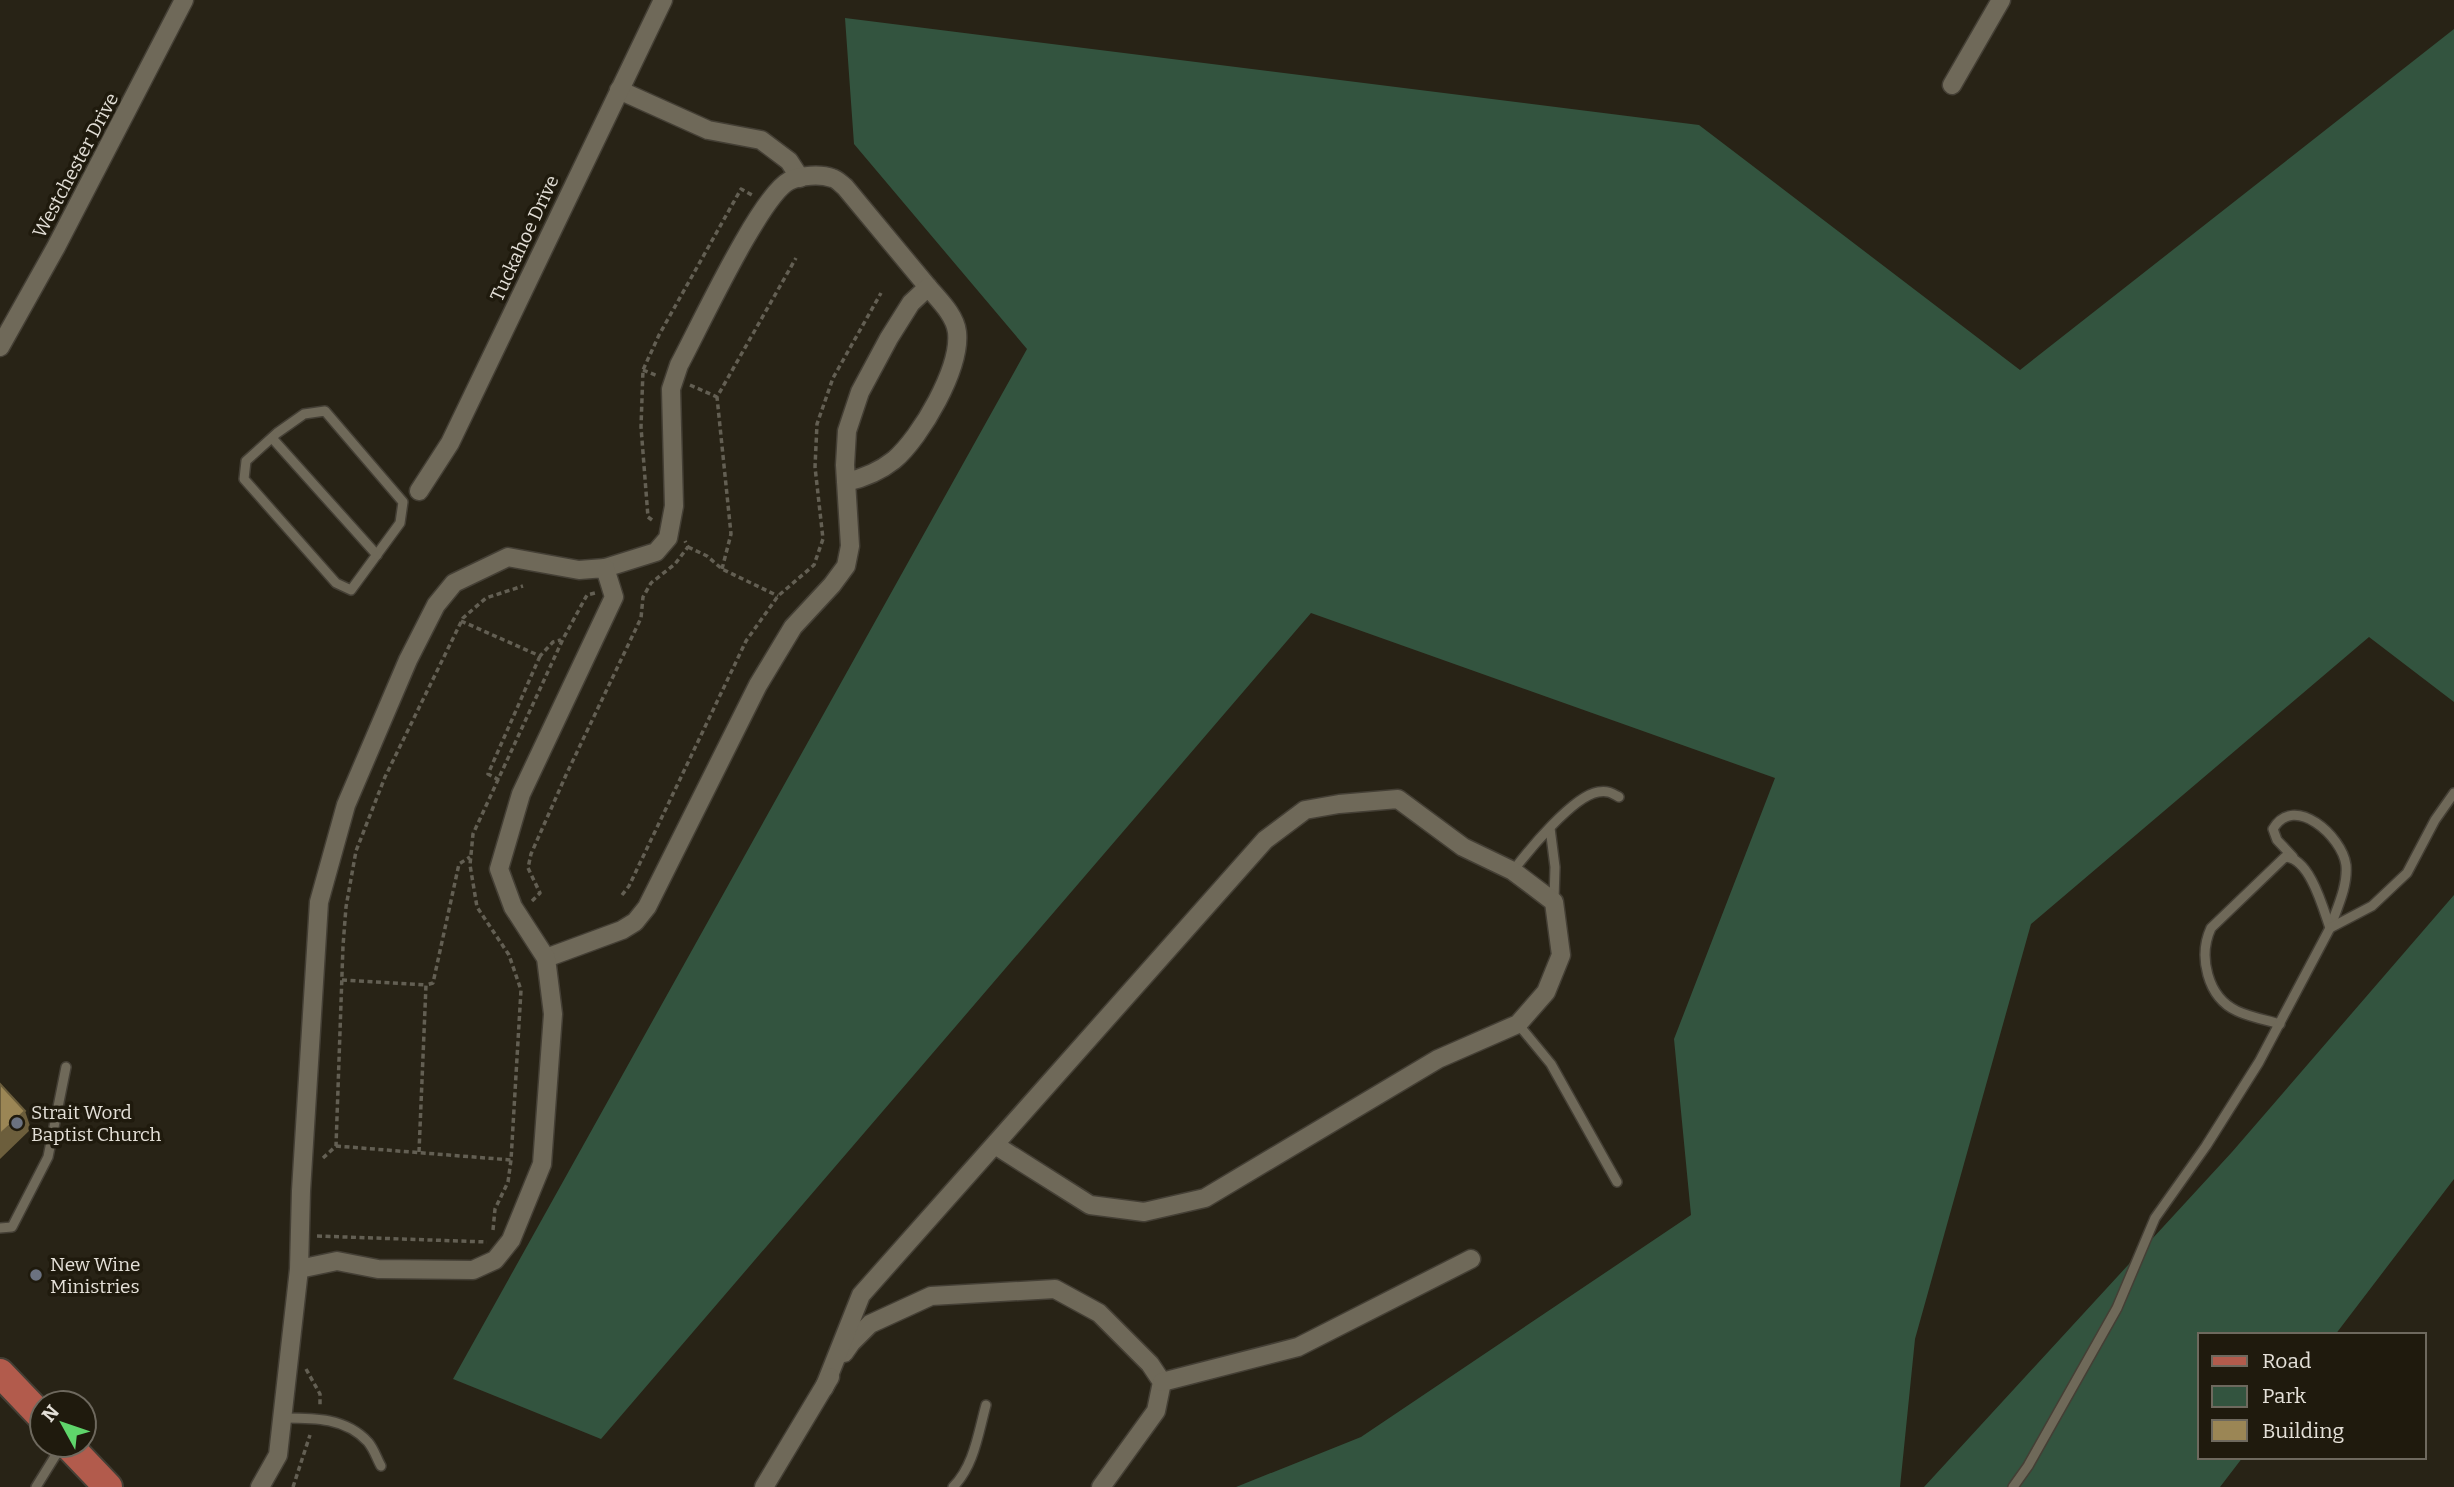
<svg xmlns="http://www.w3.org/2000/svg" width="2454" height="1487" viewBox="0 0 2454 1487" font-family="Bitter,serif">
  <rect width="100%" height="100%" fill="#282316"/>
  <g fill="#33543f">
    <polygon points="845,18 1699,125 2020,370 2454,29 2454,702 2369,637 2031,924 1915,1339 1900,1487 1236,1487 1361,1437 1691,1215 1674,1039 1775,778 1311,613 601,1439 453,1379 1027,349 854,144"/>
    <polygon points="2454,895 2454,1179 2335,1335 2200,1335 2200,1457 2243,1457 2220,1487 1924,1487 2232,1152"/>
  </g>
  <g fill="none" stroke-linecap="round" stroke-linejoin="round">
    <g stroke="#443f35" stroke-width="12">
      <g id="lane">
        <polygon points="325,411 403,502 400,523 351,590 336,583 244,479 246,461 277,433 304,414"/>
        <polyline points="272,438 377,555"/>
        <polyline points="1550,828 1555,867 1554,900"/>
        <path d="M2293,857L2277,840L2273,829C2294,793 2342,836 2346,865C2348,886 2337,908 2330,928"/>
        <path d="M1513,871C1528,851 1573,796 1598,792C1607,790 1612,793 1619,797"/>
        <polyline points="1518,1024 1551,1064 1617,1182"/>
        <path d="M2280,1024C2266,1020 2250,1017 2237,1011C2207,997 2198,956 2211,928L2285,857C2310,858 2323,908 2330,928"/>
        <polyline points="0,1228 12,1227 48,1157 66,1067"/>
        <path d="M281,1418C312,1418 345,1417 368,1442C374,1449 377,1459 381,1466"/>
        <polyline points="36,1487 62,1445"/>
        <path d="M953,1487C974,1466 978,1434 986,1405"/>
        <polyline points="2013,1487 2028,1466 2117,1308 2155,1218 2206,1146 2259,1062 2330,928 2372,906 2407,873 2435,820 2454,793"/>
      </g>
    </g>
    <g stroke="#443f35" stroke-width="21">
      <g id="street">
        <polyline points="1952,85 2001,0"/>
        <polyline points="619,90 708,130 761,140 789,161 800,178"/>
        <polyline points="0,347 56,247 184,0"/>
        <polyline points="419,491 450,443 663,0"/>
        <path d="M605,568L656,552L668,538L674,506L671,389L679,365C698,330 760,196 789,181C800,175 821,174 832,178C837,179 841,184 845,187L928,287"/>
        <path d="M546,958L622,930L635,922L647,907L758,685L793,627L832,585L846,566L850,546L845,465L847,431L860,392L889,338L911,303L928,287C939,300 955,315 957,332C961,368 921,437 894,460C879,472 864,478 846,482"/>
        <polyline points="844,1353 851,1343 870,1324 931,1296 1055,1289 1099,1313 1150,1364 1162,1382 1156,1411 1101,1487"/>
        <polyline points="1162,1382 1298,1347 1471,1259"/>
        <polyline points="824,1388 861,1295 1265,840 1305,810 1339,804 1398,799 1463,847 1513,871 1554,902 1561,955 1546,992 1518,1024 1438,1059 1205,1198 1144,1212 1090,1205 995,1145"/>
        <polyline points="260,1487 278,1455 299,1269 337,1261 378,1269 473,1270 495,1260 511,1240 542,1164 553,1014 546,958 513,907 499,869 521,794 614,597 605,568 579,570 508,557 454,583 436,605 408,660 346,805 319,902 301,1191 299,1269"/>
        <polyline points="764,1487 830,1377"/>
      </g>
    </g>
    <g stroke="#443f35" stroke-width="32">
      <g id="primary">
        <polyline points="0,1373 42,1417"/>
        <polyline points="68,1445 108,1487"/>
      </g>
    </g>
    <g stroke="#635f53" stroke-width="3.5" stroke-dasharray="5 3.5" stroke-linecap="butt">
      <polyline points="643,370 658,376"/>
      <polyline points="690,385 717,397"/>
      <polyline points="652,520 648,517 641,427 643,370 659,335 741,189 752,195"/>
      <polyline points="688,547 707,556 722,569 778,596"/>
      <polyline points="722,569 731,534 717,397 796,258"/>
      <polyline points="461,621 540,656 553,642 561,640"/>
      <polyline points="499,780 488,774 540,656"/>
      <polyline points="622,895 629,886 746,641 778,596 814,565 823,539 815,467 817,424 833,378 881,293"/>
      <polyline points="532,901 540,893 528,868 531,854 566,775 641,618 643,597 651,583 675,564 688,547 685,541"/>
      <polyline points="342,980 426,985"/>
      <polyline points="336,1146 511,1160"/>
      <polyline points="419,1152 426,985 433,983 459,864 470,857"/>
      <polyline points="323,1158 336,1146 343,946 346,907 356,851 385,777 463,618 486,598 523,586"/>
      <polyline points="493,1230 495,1209 508,1182 511,1160 521,990 509,955 477,907 470,865 473,834 563,639 587,595 595,593"/>
      <polyline points="317,1236 487,1242"/>
      <polyline points="306,1369 320,1394 320,1406"/>
      <polyline points="293,1487 310,1435"/>
    </g>
    <use href="#lane" stroke="#6f6959" stroke-width="9"/>
    <use href="#street" stroke="#6f6959" stroke-width="18"/>
    <use href="#primary" stroke="#b25b4c" stroke-width="28"/>
  </g>
  <polygon fill="#6c5e3c" points="25,1111 31,1129 0,1159 0,1134"/>
  <polygon fill="#9b8655" stroke="#6c5e3c" stroke-width="2" points="0,1084 25,1111 0,1134"/>
  <g fill="#6b7280" stroke="#1f1a0d" stroke-width="2.5">
    <circle cx="17" cy="1123" r="7"/>
    <circle cx="36" cy="1275" r="7"/>
  </g>
  <g text-anchor="middle" stroke-width="7" stroke-linejoin="round" paint-order="stroke">
    <g font-size="19" fill="#e4e0d8" stroke="#1f1a0d">
      <text transform="translate(75 165) rotate(-62)" y="7">Westchester Drive</text>
      <text transform="translate(524 238) rotate(-65)" y="7">Tuckahoe Drive</text>
    </g>
    <g font-size="19" fill="#e4e0d8" stroke="#1f1a0d" text-anchor="start">
      <text x="31" y="1119">Strait Word<tspan x="31" dy="22">Baptist Church</tspan></text>
      <text x="50" y="1271">New Wine<tspan x="50" dy="22">Ministries</tspan></text>
    </g>
  </g>
  <rect x="2198" y="1333" width="228" height="126" fill="#1f1a0d" stroke="#6e695e" stroke-width="2"/>
  <rect x="2212" y="1356" width="35" height="10" fill="#b25b4c" stroke="#6e695e" stroke-width="2"/>
  <text x="2262" y="1368" font-size="21" fill="#e4e0d8">Road</text>
  <rect x="2212" y="1386" width="35" height="21" fill="#33543f" stroke="#6e695e" stroke-width="2"/>
  <text x="2262" y="1403" font-size="21" fill="#e4e0d8">Park</text>
  <rect x="2212" y="1420" width="35" height="21" fill="#9b8655" stroke="#6e695e" stroke-width="2"/>
  <text x="2262" y="1438" font-size="21" fill="#e4e0d8">Building</text>
  <g transform="translate(63 1424) rotate(310)"><circle r="33" fill="#1f1a0d" stroke="#6e695e" stroke-width="2"/>
  <path d="M0-5L12 26L0 18L-12 26Z" fill="#5fd56b"/>
  <text y="-10" font-size="19" font-weight="bold" text-anchor="middle" fill="#e4e0d8">N</text>
  </g>
</svg>
